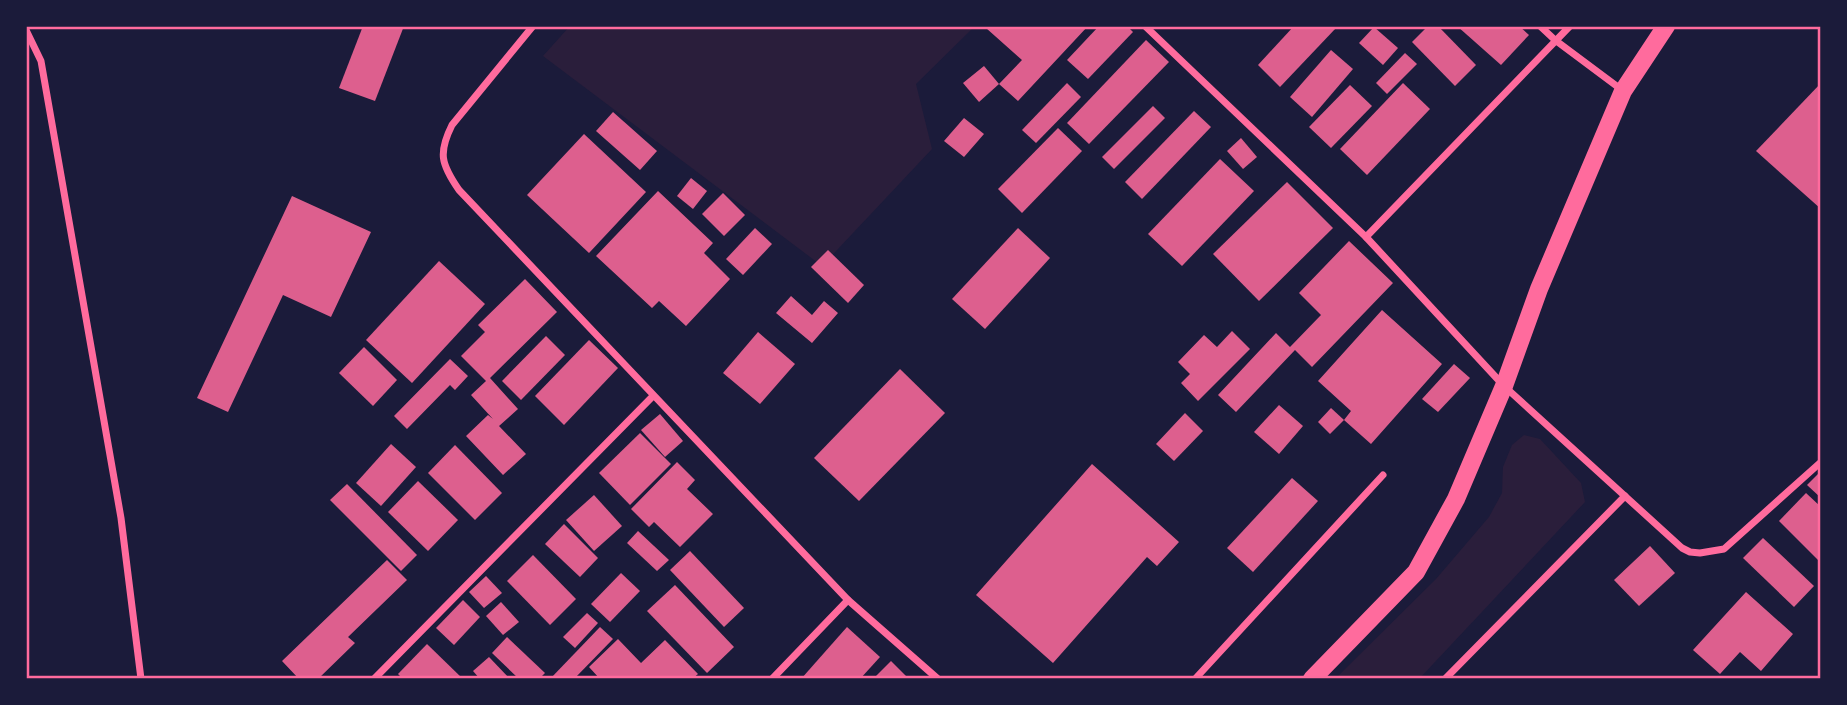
<svg xmlns="http://www.w3.org/2000/svg" width="1847" height="705" viewBox="0 0 1847 705" font-family="Georgia,serif">
  <rect width="100%" height="100%" fill="#1b1b3a"/>
  <g fill="#2a1e3b">
    <polygon points="570,26 975,26 916,84 932,149 822,266 543,56"/>
    <polygon points="1524,435 1540,439 1581,483 1585,502 1419,679 1335,679 1436,579 1489,517 1502,493 1503,467 1512,445"/>
  </g>
  <g fill="#dd5f8e">
    <polygon points="363,26 404,26 375,101 339,88"/>
    <polygon points="988,26 1088,26 1018,101 999,84 1022,60 986,28"/>
    <polygon points="1099,26 1127,26 1133,32 1088,79 1067,60"/>
    <polygon points="1294,26 1333,26 1336,28 1280,87 1258,65"/>
    <polygon points="1428,26 1438,26 1476,65 1455,86 1412,42"/>
    <polygon points="1457,26 1519,26 1529,35 1501,65"/>
    <polygon points="1374,27 1398,48 1383,65 1359,43"/>
    <polygon points="1146,40 1169,62 1089,144 1067,123"/>
    <polygon points="1331,50 1353,69 1312,117 1290,97"/>
    <polygon points="1405,53 1417,64 1387,94 1376,83"/>
    <polygon points="984,66 999,84 979,102 963,83"/>
    <polygon points="1067,83 1081,97 1036,143 1022,130"/>
    <polygon points="1403,83 1430,109 1367,175 1340,149"/>
    <polygon points="1821,83 1821,209 1756,151"/>
    <polygon points="1350,85 1372,106 1331,148 1309,127"/>
    <polygon points="1153,106 1165,118 1114,169 1102,157"/>
    <polygon points="1194,111 1211,127 1142,199 1125,182"/>
    <polygon points="613,112 657,151 640,170 596,131"/>
    <polygon points="964,118 984,134 964,157 944,141"/>
    <polygon points="1058,128 1082,151 1022,213 998,189"/>
    <polygon points="584,134 646,192 589,253 527,195"/>
    <polygon points="1241,138 1257,157 1243,169 1227,151"/>
    <polygon points="1220,159 1254,191 1182,266 1148,234"/>
    <polygon points="691,178 707,191 693,209 677,196"/>
    <polygon points="1287,182 1333,228 1259,301 1213,254"/>
    <polygon points="658,191 713,243 704,253 730,279 686,326 659,301 652,308 596,256"/>
    <polygon points="723,193 745,215 724,236 702,214"/>
    <polygon points="292,196 371,232 331,317 283,295 228,412 197,398"/>
    <polygon points="755,228 772,244 743,275 726,259"/>
    <polygon points="1018,228 1050,258 985,329 952,299"/>
    <polygon points="1349,241 1393,283 1312,367 1295,350 1236,412 1218,395 1276,333 1290,347 1321,315 1299,293"/>
    <polygon points="828,250 864,285 848,303 811,267"/>
    <polygon points="439,261 485,304 412,383 366,340"/>
    <polygon points="525,279 557,312 490,378 518,409 499,426 526,454 503,475 466,436 488,415 493,419 471,395 486,381 461,356 485,332 478,325"/>
    <polygon points="791,296 812,315 824,301 838,313 812,343 776,313"/>
    <polygon points="1382,310 1442,364 1371,444 1344,420 1351,411 1318,381"/>
    <polygon points="1232,331 1250,349 1198,401 1181,383 1190,374 1178,362 1204,335 1217,347"/>
    <polygon points="758,332 795,364 760,404 723,373"/>
    <polygon points="546,336 565,355 521,400 502,381"/>
    <polygon points="589,340 618,368 564,425 535,396"/>
    <polygon points="364,347 397,380 373,406 339,373"/>
    <polygon points="450,359 468,376 455,390 450,385 407,429 394,416"/>
    <polygon points="1454,364 1470,378 1438,412 1422,399"/>
    <polygon points="900,369 945,413 859,501 814,458"/>
    <polygon points="1279,405 1303,426 1279,454 1254,432"/>
    <polygon points="1331,408 1344,420 1330,434 1318,422"/>
    <polygon points="1185,413 1203,431 1174,461 1156,444"/>
    <polygon points="660,414 683,441 665,457 641,430"/>
    <polygon points="640,433 671,464 630,505 599,473"/>
    <polygon points="391,444 416,467 381,506 356,483"/>
    <polygon points="455,445 502,493 475,520 428,473"/>
    <polygon points="677,462 695,480 687,489 713,514 680,547 654,522 649,527 631,509"/>
    <polygon points="1092,464 1179,542 1157,566 1147,557 1053,663 976,595"/>
    <polygon points="1821,471 1821,498 1807,485"/>
    <polygon points="1292,478 1318,501 1253,572 1227,548"/>
    <polygon points="418,481 458,520 428,551 388,512"/>
    <polygon points="347,484 417,555 401,571 330,500"/>
    <polygon points="1806,493 1821,507 1821,563 1779,521"/>
    <polygon points="594,495 622,526 594,551 566,520"/>
    <polygon points="564,524 598,558 580,577 545,544"/>
    <polygon points="638,531 669,560 657,571 627,543"/>
    <polygon points="1763,538 1814,586 1794,607 1743,558"/>
    <polygon points="1650,546 1675,573 1639,606 1614,580"/>
    <polygon points="690,551 744,608 724,627 670,570"/>
    <polygon points="533,555 576,599 550,625 507,581"/>
    <polygon points="387,560 407,580 348,637 355,643 318,679 299,679 282,661"/>
    <polygon points="621,573 640,591 610,622 591,604"/>
    <polygon points="486,576 502,593 484,608 469,592"/>
    <polygon points="675,585 734,647 707,673 647,611"/>
    <polygon points="1746,592 1793,634 1761,671 1740,652 1720,674 1693,650"/>
    <polygon points="463,600 480,617 454,645 436,628"/>
    <polygon points="501,602 519,622 503,635 486,616"/>
    <polygon points="587,613 598,623 575,648 563,637"/>
    <polygon points="600,627 613,639 574,679 550,679"/>
    <polygon points="847,627 880,657 860,679 801,679"/>
    <polygon points="507,637 545,673 539,679 519,679 492,653"/>
    <polygon points="618,639 641,663 665,640 698,674 692,679 600,679 589,667"/>
    <polygon points="427,644 463,679 403,679 398,674"/>
    <polygon points="489,657 510,679 480,679 473,671"/>
    <polygon points="891,661 909,679 873,679"/>
  </g>
  <g fill="none" stroke-linecap="round" stroke-linejoin="round">
    <g stroke="#ff6b9d" stroke-width="7">
      <path d="M533,26L452,125C438,153 441,164 459,190L848,600L938,679"/>
      <polyline points="1145,26 1366,237 1504,386 1682,548 1690,552 1700,553 1724,549 1821,462"/>
      <polyline points="1540,26 1555,40 1622,90"/>
      <polyline points="26,30 41,61 121,518 141,679"/>
      <polyline points="1366,237 1570,26"/>
      <polyline points="374,679 653,396"/>
      <polyline points="772,679 848,600"/>
      <polyline points="1195,679 1383,475"/>
      <polyline points="1445,679 1625,496"/>
    </g>
    <polyline stroke="#ff6b9d" stroke-width="18" points="1312,679 1416,572 1456,499 1504,386 1539,289 1623,91 1666,26"/>
  </g>
  <rect width="1847" height="705" fill="none" stroke="#1b1b3a" stroke-width="56"/>
  <rect x="28" y="28" width="1791" height="649" fill="none" stroke="#ff6b9d" stroke-width="2.5"/>
</svg>
